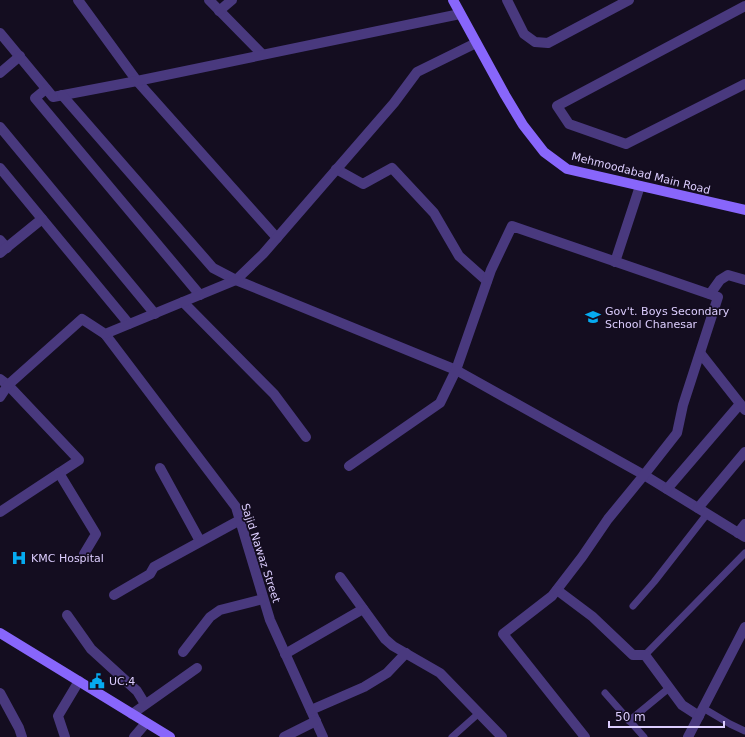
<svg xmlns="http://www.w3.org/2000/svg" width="745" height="737" viewBox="0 0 745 737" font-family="'DejaVu Sans',sans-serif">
  <rect width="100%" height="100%" fill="#140d20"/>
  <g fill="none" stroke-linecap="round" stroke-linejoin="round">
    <g stroke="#49397e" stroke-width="7">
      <polyline points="633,606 654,582 707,514"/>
      <polyline points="645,655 745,553"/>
      <polyline points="605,693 644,737"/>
      <polyline points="703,708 730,724 745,731"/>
      <polyline points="629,721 669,688"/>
      <polyline points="452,737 479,713"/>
    </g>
    <g stroke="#49397e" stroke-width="10">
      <polyline points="78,0 137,81 277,238"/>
      <polyline points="209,0 262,54"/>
      <polyline points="507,0 524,34 535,42 548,43 629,0"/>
      <polyline points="745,6 557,106 569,124 626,144 745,84"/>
      <polyline points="219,11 232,0"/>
      <polyline points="0,33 53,97 137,81 460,14"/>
      <polyline points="0,73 20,56"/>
      <polyline points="46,89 35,98 200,295"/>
      <polyline points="62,95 213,268 236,280 456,370 644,475 745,537"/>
      <polyline points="0,127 155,314"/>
      <polyline points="0,168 129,324"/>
      <polyline points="336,169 363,184 392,168 434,213 459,256 487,281"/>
      <polyline points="0,240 7,248"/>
      <polyline points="0,253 42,219"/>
      <polyline points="615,262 640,186"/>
      <polyline points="710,294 720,280 728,275 745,280"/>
      <polyline points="183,302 274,394 306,437"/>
      <polyline points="105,334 236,507 270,620 323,737"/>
      <polyline points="701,354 745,410"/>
      <polyline points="0,379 8,385 79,460 0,512"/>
      <polyline points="0,397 8,385 82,319 105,334 236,280 263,254 394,103 417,72 476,43"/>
      <polyline points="349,466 440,403 456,370 491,270 512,226 718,297 683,405 677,433 644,475 608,519 582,557 552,596 503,634 585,737"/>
      <polyline points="160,468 200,541"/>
      <polyline points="59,473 96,534 84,554"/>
      <polyline points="667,489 740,404"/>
      <polyline points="698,508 745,452"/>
      <polyline points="738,533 745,524"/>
      <polyline points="340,577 385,639 393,646 440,673 502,737"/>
      <polyline points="557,590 593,617 633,655 645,655 682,705 699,716"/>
      <polyline points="114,595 150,574 154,567 240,520"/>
      <polyline points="67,615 91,649 137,691 145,704"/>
      <polyline points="183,652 210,617 220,610 263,599"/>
      <polyline points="285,654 363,609"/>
      <polyline points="0,693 19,728 22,737"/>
      <polyline points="311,710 364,687 387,673 406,653"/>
      <polyline points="132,714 197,668"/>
      <polyline points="65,737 58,716 79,681"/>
      <polyline points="134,737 146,723"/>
      <polyline points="284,737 316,721"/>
      <polyline points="688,737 745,627"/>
    </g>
    <g stroke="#8866fb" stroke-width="10">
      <polyline points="453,0 505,95 523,125 544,152 567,169 745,210"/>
      <polyline points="0,633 170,737"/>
    </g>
  </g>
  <defs>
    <g id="school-bare" transform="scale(1.2)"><path d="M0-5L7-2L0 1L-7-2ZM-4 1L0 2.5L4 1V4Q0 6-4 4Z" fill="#06abf1" stroke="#140d20" stroke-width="2.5" paint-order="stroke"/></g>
    <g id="hospital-bare" transform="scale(1.2)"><path d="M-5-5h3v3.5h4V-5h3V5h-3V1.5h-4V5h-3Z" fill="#06abf1" stroke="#140d20" stroke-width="2.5" paint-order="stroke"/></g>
    <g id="civic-bare" transform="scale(1.2)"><path d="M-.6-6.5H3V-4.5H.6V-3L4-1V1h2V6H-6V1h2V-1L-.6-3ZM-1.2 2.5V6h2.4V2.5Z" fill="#06abf1" stroke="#140d20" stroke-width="2.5" paint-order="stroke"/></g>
  </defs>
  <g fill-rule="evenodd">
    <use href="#school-bare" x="593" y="317"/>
    <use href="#hospital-bare" x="19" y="558"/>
    <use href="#civic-bare" x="97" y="681"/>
  </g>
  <g text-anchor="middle" stroke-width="3.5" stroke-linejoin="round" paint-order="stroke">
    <g font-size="11" fill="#dccdfe" stroke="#140d20">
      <text transform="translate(641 173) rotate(14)" y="4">Mehmoodabad Main Road</text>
      <text transform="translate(261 553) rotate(72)" y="4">Sajid Nawaz Street</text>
    </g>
    <g font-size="11" fill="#dccdfe" stroke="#140d20" text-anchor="start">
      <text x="605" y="315">Gov't. Boys Secondary<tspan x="605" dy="13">School Chanesar</tspan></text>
      <text x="31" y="562">KMC Hospital</text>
      <text x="109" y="685">UC.4</text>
    </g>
  </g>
  <path d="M609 721v6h115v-6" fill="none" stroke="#dccdfe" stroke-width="2"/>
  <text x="615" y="721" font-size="12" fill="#dccdfe" stroke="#140d20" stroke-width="3" paint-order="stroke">50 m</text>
</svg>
